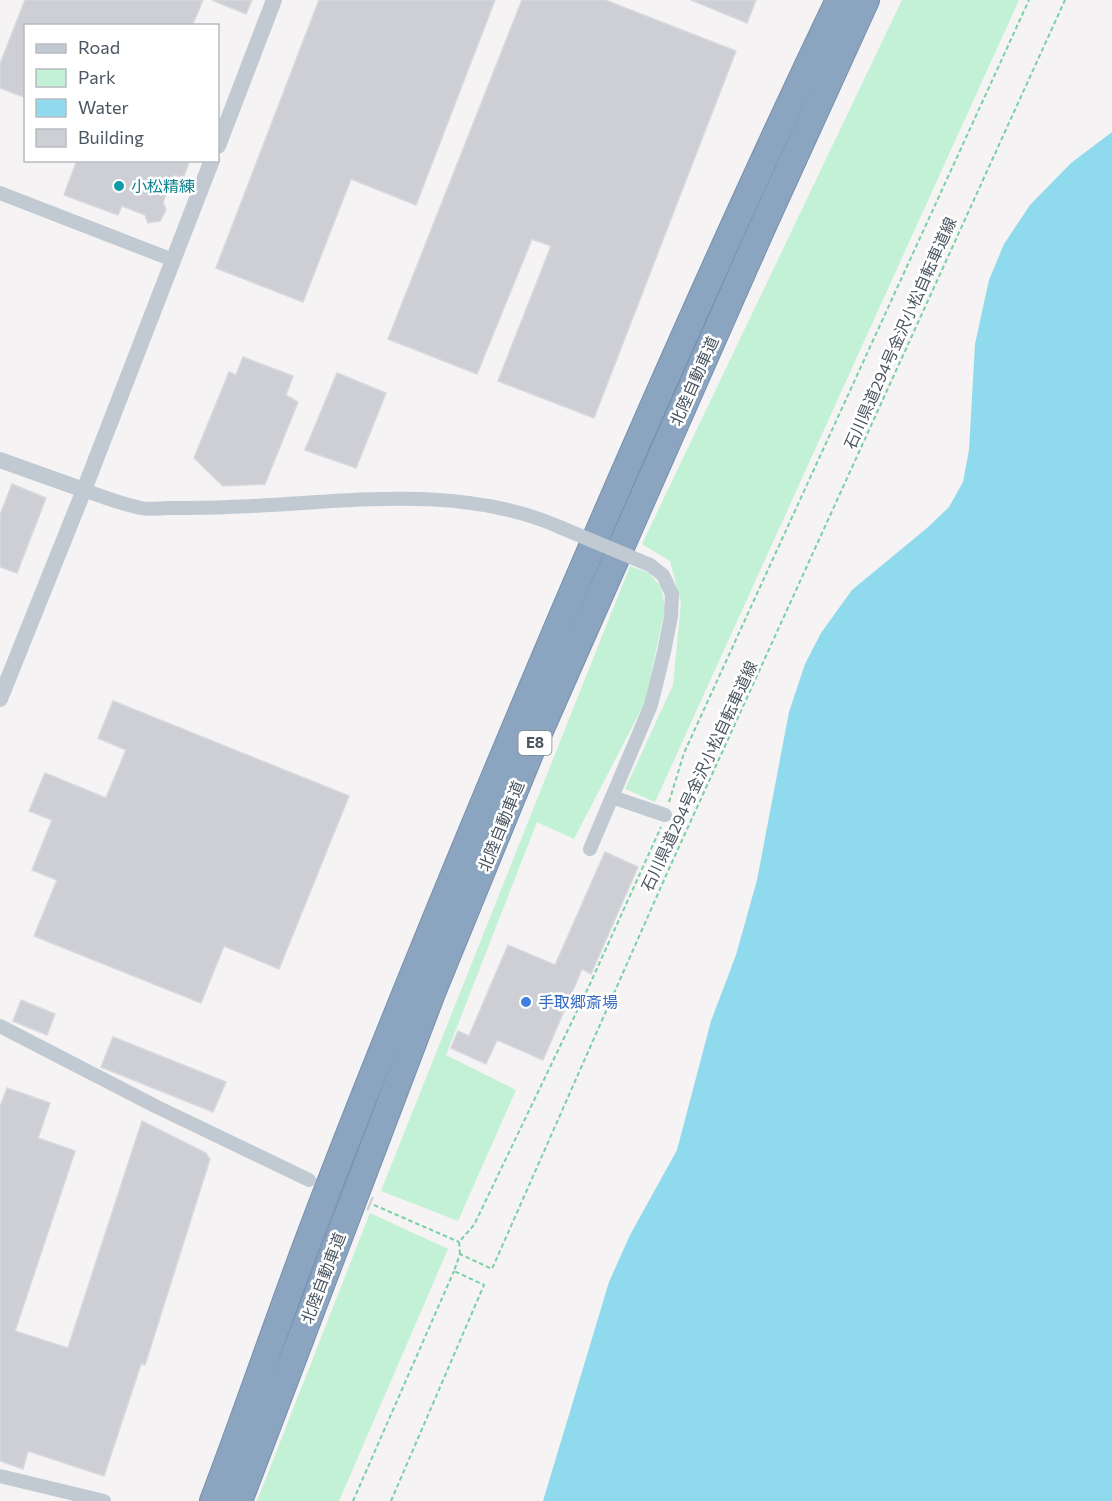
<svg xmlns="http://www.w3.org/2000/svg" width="1112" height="1501" viewBox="0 0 1112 1501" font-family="Commissioner,'Noto Sans JP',sans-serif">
  <rect width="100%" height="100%" fill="#f5f3f3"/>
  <g fill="#c3f1d5">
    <polygon points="902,0 1019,0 655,802 625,789 673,685 681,603 670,561 642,544"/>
    <polygon points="630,566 649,573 661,587 665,608 645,702 574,839 537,822 446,1055 516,1090 458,1221 381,1191"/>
    <polygon points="370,1213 448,1249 339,1501 257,1501"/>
  </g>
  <polygon fill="#90daee" points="1112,132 1112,1501 543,1501 609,1282 630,1235 677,1150 711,1021 736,955 757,880 789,712 805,664 821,633 852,590 927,528 949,507 963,482 969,450 975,344 989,280 1004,244 1030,205 1071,163"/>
  <g fill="#cdcfd5" stroke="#d7d9de" stroke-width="1.5">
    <polygon points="25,0 203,0 192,26 26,26 26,98 0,88 0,64"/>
    <polygon points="212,0 252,0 246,14"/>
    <polygon points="319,0 495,0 416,205 351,179 303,302 216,268"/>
    <polygon points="522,0 605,0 736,51 594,418 498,381 551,246 532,239 477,374 388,339"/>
    <polygon points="691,0 756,0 747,23"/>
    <polygon points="77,160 190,160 183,178 175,175 163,202 166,210 160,221 148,223 145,215 122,206 118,215 64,195"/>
    <polygon points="243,357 293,376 286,395 298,402 265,484 223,486 194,458 229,372 236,375"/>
    <polygon points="337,373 386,393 356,468 305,450"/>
    <polygon points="12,484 46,498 17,573 0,567 0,515"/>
    <polygon points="113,701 349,796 279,969 224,946 201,1003 34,936 57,880 32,870 52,820 29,811 45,773 106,798 126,750 98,738"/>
    <polygon points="605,852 638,867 591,974 582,969 543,1060 497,1040 486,1064 451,1048 458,1031 469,1036 508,945 555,965"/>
    <polygon points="21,1000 55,1014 47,1035 13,1021"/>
    <polygon points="113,1037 226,1082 213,1112 101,1067"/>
    <polygon points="7,1088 50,1103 38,1138 75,1151 15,1331 68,1348 142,1121 206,1153 210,1159 145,1365 141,1364 104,1476 28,1451 23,1469 0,1461 0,1107"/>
  </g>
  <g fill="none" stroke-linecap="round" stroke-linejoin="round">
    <polyline stroke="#caccce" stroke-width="14" stroke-dasharray="14 7" stroke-linecap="butt" points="350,1195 371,1204"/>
    <g stroke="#7690ad" stroke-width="28">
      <g id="motorway">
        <path d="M213,1501C249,1407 281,1311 317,1217C394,1016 477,817 561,619C650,411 741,204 839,0"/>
        <polyline points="239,1501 432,993 531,751 762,228 866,0"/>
      </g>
    </g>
    <g stroke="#7ad0a6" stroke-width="2" stroke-dasharray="4.5 3" stroke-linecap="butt">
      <polyline points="669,802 684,753 1029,0"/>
      <polyline points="374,1205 459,1242"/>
      <polyline points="460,1254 459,1242 474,1225 590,984 661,827"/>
      <polyline points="353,1501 454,1271"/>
      <polyline points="391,1501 484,1285 454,1271 460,1254 492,1269 668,871 1065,0"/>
    </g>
    <g stroke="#c1cad2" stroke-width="14">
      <polyline points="0,193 173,260"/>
      <path d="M84,490C103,497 121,504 141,508C150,510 159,508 168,508C188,508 208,508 228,507C339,504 457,481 562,528"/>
      <polyline points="612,797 665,815"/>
      <polyline points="590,849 651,705 664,652 671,616 672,594 663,575 650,565"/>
      <polyline points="0,1026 155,1106 309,1180"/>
      <polyline points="0,1476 104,1501"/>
    </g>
    <g stroke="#c1cad2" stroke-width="16">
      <polyline points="218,146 274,0"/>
      <polyline points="0,460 84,490"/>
      <polyline points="0,699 84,490 212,160"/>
    </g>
    <use href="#motorway" stroke="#8ba5c1" stroke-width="26"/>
    <polyline stroke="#c1cad2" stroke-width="14" points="562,528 650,565"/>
  </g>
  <circle fill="#0f9aa8" stroke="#fff" stroke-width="2" cx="119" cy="186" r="6"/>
  <circle fill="#3f7fe0" stroke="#fff" stroke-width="2" cx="526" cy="1002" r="6"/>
  <g text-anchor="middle" stroke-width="5" stroke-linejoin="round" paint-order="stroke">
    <rect fill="#fff" stroke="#808990" stroke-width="1.5" x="518.5" y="731" width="33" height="24" rx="4.5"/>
    <g font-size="15" font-weight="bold" fill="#4a5661">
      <text x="535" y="748">E8</text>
    </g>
    <g font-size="16" fill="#0d838f" stroke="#fff" text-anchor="start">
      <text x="131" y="192">小松精練</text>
    </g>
    <g font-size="16" fill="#4a5661" stroke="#fff">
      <text transform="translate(900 333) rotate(-66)" y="6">石川県道294号金沢小松自転車道線</text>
      <text transform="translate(694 381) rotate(-66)" y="6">北陸自動車道</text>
      <text transform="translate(699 776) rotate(-65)" y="6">石川県道294号金沢小松自転車道線</text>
      <text transform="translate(501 826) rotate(-68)" y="6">北陸自動車道</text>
      <text transform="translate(323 1278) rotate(-69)" y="6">北陸自動車道</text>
    </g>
    <g font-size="16" fill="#366cbe" stroke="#fff" text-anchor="start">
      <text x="538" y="1008">手取郷斎場</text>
    </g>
  </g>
  <rect x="24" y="24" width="195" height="138" fill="#ffffff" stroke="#b7bbc0" stroke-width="1.5"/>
  <rect x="36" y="44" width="30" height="9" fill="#c1cad2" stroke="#b7bbc0" stroke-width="1.5"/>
  <text x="78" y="54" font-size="18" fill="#4a5661">Road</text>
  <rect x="36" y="69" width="30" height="18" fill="#c3f1d5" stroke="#b7bbc0" stroke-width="1.5"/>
  <text x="78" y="84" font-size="18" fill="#4a5661">Park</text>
  <rect x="36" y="99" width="30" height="18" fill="#90daee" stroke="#b7bbc0" stroke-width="1.5"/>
  <text x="78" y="114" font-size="18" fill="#4a5661">Water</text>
  <rect x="36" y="129" width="30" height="18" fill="#cdcfd5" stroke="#b7bbc0" stroke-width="1.5"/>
  <text x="78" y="144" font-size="18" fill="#4a5661">Building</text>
</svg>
